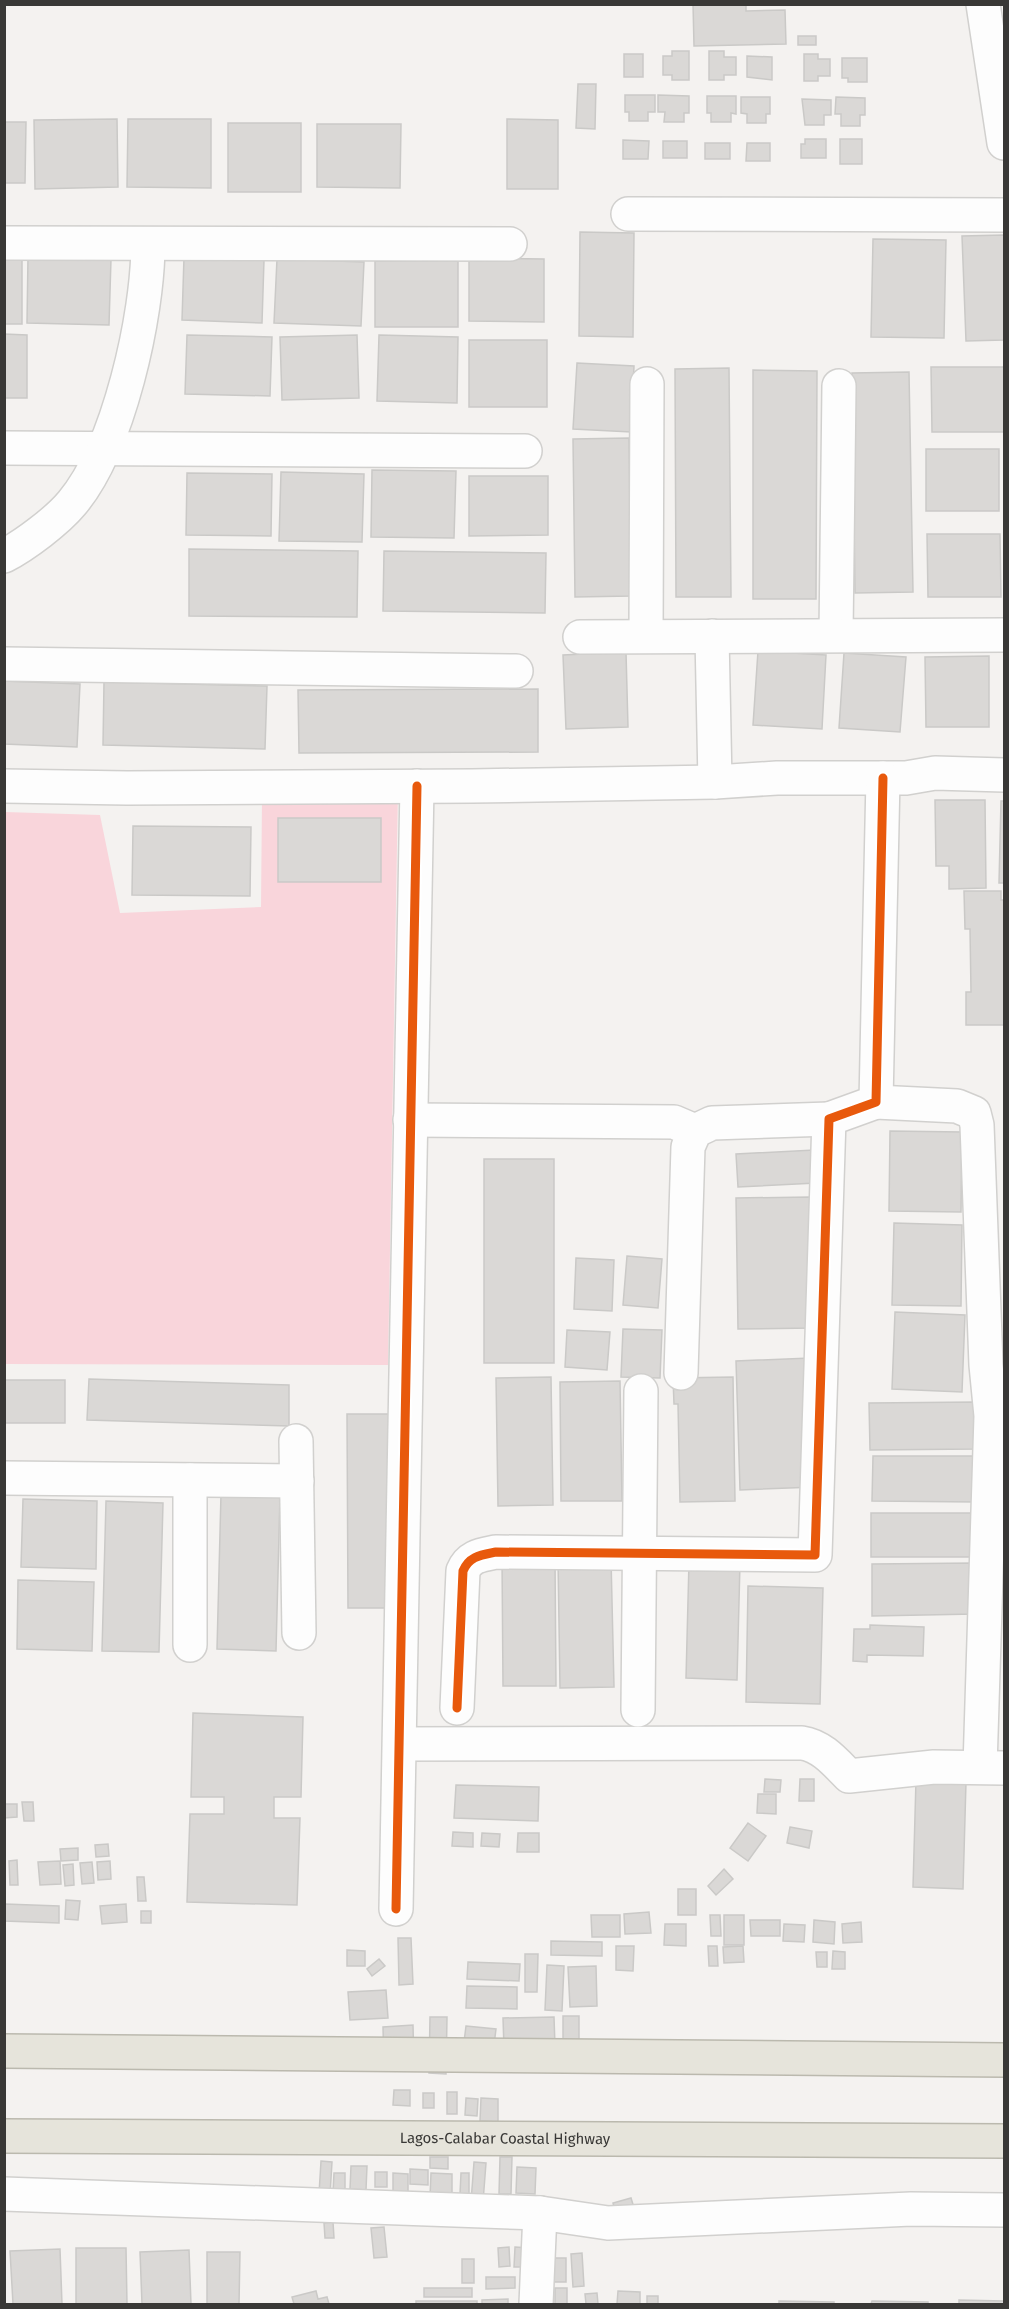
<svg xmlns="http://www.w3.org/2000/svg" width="1009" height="2309" viewBox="0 0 1009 2309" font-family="'Fira Sans',sans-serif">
  <rect width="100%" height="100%" fill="#f4f2f0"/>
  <polygon fill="#f9d5db" points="398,788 388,1365 5,1364 5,812 100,815 120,913 261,907 262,797"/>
  <g fill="#dad8d6" stroke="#cac9c7" stroke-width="1.5">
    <polygon points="693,4 746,4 746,11 785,10 786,44 694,46"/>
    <rect x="798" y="36" width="18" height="9"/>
    <polygon points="672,51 689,51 689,80 672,80 672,75 663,75 663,56 672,56"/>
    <polygon points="709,51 724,51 724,57 736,57 736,75 724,75 724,80 709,80"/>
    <rect x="624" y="54" width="19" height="23"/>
    <polygon points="804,54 818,54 818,59 830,59 830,76 818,76 818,81 804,81"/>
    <polygon points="747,56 772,57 772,80 747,77"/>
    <polygon points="842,58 867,58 867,82 848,82 848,78 842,78"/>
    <polygon points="578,84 596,84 595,129 576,128"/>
    <polygon points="625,95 655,95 655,112 648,112 648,121 629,121 629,112 625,112"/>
    <polygon points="658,95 689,96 689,113 684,113 684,122 664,122 665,112 658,112"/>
    <polygon points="707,96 736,96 736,114 731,113 731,122 711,122 711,113 707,113"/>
    <polygon points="741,97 770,97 770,114 766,114 766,123 747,123 747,114 741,113"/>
    <polygon points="836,97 865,98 865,115 860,115 860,126 841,126 841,114 835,114"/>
    <polygon points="802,99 831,100 831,115 824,115 824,125 805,125"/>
    <polygon points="117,119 118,187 35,189 34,120"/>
    <polygon points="128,119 211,119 211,188 127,187"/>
    <polygon points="507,119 558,120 558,189 507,189"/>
    <polygon points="4,122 26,122 25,183 4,183"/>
    <rect x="228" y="123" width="73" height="69"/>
    <polygon points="317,124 401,124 400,188 317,187"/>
    <polygon points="805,139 826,139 826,158 801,158 801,144 805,144"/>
    <rect x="840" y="139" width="22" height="25"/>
    <polygon points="623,140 649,141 648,159 623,159"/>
    <rect x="663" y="141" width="24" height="17"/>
    <rect x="705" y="143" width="25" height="16"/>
    <polygon points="747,143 770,143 770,161 746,161"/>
    <polygon points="580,232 634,233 633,337 579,336"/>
    <polygon points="1004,235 1004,340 966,341 962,236"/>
    <polygon points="873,239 946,240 944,338 871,337"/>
    <polygon points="22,257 22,324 4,324 4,258"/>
    <polygon points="28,257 111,259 109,325 27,323"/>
    <polygon points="184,257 264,260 262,323 182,320"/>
    <polygon points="469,258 544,259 544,322 469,321"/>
    <polygon points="277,259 364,262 361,326 274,323"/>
    <rect x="375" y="261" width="83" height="66"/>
    <polygon points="4,334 27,335 27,398 4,398"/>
    <polygon points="187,335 272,337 270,396 185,394"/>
    <polygon points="357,335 359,398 282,400 280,337"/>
    <polygon points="379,335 458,337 457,403 377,401"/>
    <rect x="469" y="340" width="78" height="67"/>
    <polygon points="577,363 634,366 631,432 573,429"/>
    <polygon points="931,367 1004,367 1004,432 932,432"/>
    <polygon points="729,368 731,597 676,597 675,369"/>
    <polygon points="753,370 817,371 816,599 753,599"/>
    <polygon points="909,372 913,592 855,593 852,373"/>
    <polygon points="629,438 631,596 575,597 573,439"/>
    <rect x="926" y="449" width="73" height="62"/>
    <polygon points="372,470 456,471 454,538 371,537"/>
    <polygon points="281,472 364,474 362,542 279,541"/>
    <polygon points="187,473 272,474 271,536 186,535"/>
    <polygon points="469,476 548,476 548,535 469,536"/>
    <polygon points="927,534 1000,534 1001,597 928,597"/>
    <polygon points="189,549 358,551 357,617 189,616"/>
    <polygon points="384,551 546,553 545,613 383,611"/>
    <polygon points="758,651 826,655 822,729 753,725"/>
    <polygon points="626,652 628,727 566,729 563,655"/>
    <polygon points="844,653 906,657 900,732 839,728"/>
    <polygon points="989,656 989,727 926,727 925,657"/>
    <polygon points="4,681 80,684 77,747 4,744"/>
    <polygon points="104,682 267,686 265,749 103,745"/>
    <polygon points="538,689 538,752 299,753 298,690"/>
    <polygon points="935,800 985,800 986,888 949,889 949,866 936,866"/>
    <polygon points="1001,801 1004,801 1004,883 999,883"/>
    <rect x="278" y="818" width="103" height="64"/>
    <polygon points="133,826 251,827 250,896 132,895"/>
    <polygon points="964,891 1001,891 1001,900 1004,900 1004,1025 966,1025 966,992 971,992 970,929 965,929"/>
    <polygon points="890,1131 962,1132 961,1212 889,1211"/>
    <polygon points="814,1150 816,1183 738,1187 736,1154"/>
    <rect x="484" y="1159" width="70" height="204"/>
    <polygon points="810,1197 812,1328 738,1329 736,1198"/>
    <polygon points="894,1223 962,1225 961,1306 892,1305"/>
    <polygon points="627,1256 662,1259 658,1308 623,1305"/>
    <polygon points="576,1258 614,1260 612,1311 574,1309"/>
    <polygon points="895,1312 965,1315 962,1392 892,1389"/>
    <polygon points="623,1329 662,1330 660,1378 621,1377"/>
    <polygon points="567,1330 610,1332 607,1370 565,1367"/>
    <polygon points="810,1358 815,1487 740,1490 736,1361"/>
    <polygon points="551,1377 553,1505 498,1506 496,1378"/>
    <polygon points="733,1377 735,1501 680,1502 678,1404 674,1404 673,1378"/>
    <polygon points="89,1379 289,1385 289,1426 87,1420"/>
    <rect x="4" y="1380" width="61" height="43"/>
    <polygon points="620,1381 622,1501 561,1501 560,1382"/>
    <polygon points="976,1402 976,1449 870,1450 869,1403"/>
    <polygon points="347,1414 391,1414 393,1608 348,1608"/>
    <polygon points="873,1456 976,1456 976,1502 872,1501"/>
    <polygon points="221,1494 280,1496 276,1651 217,1649"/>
    <polygon points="23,1499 97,1501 96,1569 21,1567"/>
    <polygon points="106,1501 163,1503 159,1652 102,1651"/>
    <rect x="871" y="1513" width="103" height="44"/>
    <polygon points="502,1558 555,1558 556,1686 503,1686"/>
    <polygon points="611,1558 614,1687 560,1688 558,1559"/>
    <polygon points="689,1562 740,1563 737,1680 686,1678"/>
    <polygon points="974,1563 975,1614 872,1616 872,1564"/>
    <polygon points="18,1580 94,1582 92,1651 17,1649"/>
    <polygon points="748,1586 823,1588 820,1704 746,1702"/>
    <polygon points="870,1625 924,1627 923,1656 867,1655 867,1662 853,1661 854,1629 870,1629"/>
    <polygon points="193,1713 303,1717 301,1797 274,1797 274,1818 300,1818 297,1905 187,1902 190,1814 224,1814 224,1797 191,1797"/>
    <polygon points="765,1779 781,1780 780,1792 764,1792"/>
    <polygon points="800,1779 814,1779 814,1801 799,1801"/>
    <polygon points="916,1780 966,1782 963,1889 913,1887"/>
    <polygon points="456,1785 539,1787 538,1821 454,1818"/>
    <polygon points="758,1794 776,1794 776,1814 757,1813"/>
    <polygon points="22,1802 33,1802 34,1821 24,1821"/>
    <polygon points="4,1804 17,1804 17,1817 4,1818"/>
    <polygon points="748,1823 766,1836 748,1861 730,1848"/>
    <polygon points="790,1827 812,1831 809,1848 787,1843"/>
    <polygon points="453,1832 473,1833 473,1847 452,1846"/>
    <polygon points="482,1833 500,1834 499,1847 481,1846"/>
    <polygon points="518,1833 539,1833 539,1852 517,1852"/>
    <polygon points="108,1844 109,1856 96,1857 95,1845"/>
    <polygon points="78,1848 78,1860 61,1861 60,1849"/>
    <polygon points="17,1860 18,1885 10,1885 9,1861"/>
    <polygon points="60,1861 61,1884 40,1885 38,1862"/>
    <polygon points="110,1861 111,1879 98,1880 97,1862"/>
    <polygon points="92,1862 94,1883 82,1884 80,1863"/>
    <polygon points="73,1864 74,1885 65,1886 63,1865"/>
    <polygon points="724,1869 733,1879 716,1895 708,1886"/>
    <polygon points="137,1877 144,1877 146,1901 138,1901"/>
    <rect x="678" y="1889" width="18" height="26"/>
    <polygon points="66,1900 80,1901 78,1920 65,1919"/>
    <polygon points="5,1904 59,1906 59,1923 4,1921"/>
    <polygon points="126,1904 127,1922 102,1924 100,1906"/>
    <rect x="141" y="1911" width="10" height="12"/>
    <polygon points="649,1912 651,1933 625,1934 624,1914"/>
    <polygon points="591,1915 620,1915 620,1937 592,1937"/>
    <polygon points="710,1915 720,1915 721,1936 711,1936"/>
    <rect x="724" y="1915" width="20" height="30"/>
    <polygon points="750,1920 780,1920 780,1936 751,1936"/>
    <polygon points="814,1920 835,1922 834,1944 813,1942"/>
    <polygon points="861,1922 862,1942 843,1943 842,1924"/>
    <polygon points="665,1924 686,1924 686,1946 664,1945"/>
    <polygon points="784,1924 805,1925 804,1942 783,1941"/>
    <polygon points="398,1938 411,1938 413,1984 399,1985"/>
    <polygon points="551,1941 602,1942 602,1956 551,1955"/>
    <polygon points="616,1946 634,1946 633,1971 616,1970"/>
    <polygon points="708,1946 717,1946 718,1966 709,1966"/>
    <polygon points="743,1946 744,1962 724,1963 723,1947"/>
    <polygon points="347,1950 365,1951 365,1966 347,1966"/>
    <polygon points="833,1951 845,1952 845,1969 832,1969"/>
    <polygon points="816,1952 827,1952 827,1967 817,1967"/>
    <polygon points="525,1954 538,1954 537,1992 525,1992"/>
    <polygon points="379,1959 385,1966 372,1976 367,1969"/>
    <polygon points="468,1962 520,1964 519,1981 467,1979"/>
    <polygon points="547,1965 564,1966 562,2011 545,2010"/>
    <polygon points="596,1966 597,2006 570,2007 568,1967"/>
    <polygon points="467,1986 517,1987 517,2009 466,2008"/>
    <polygon points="386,1990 388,2018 350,2020 348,1992"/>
    <rect x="563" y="2016" width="16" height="36"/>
    <polygon points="430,2017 447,2017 446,2074 429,2073"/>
    <polygon points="554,2017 555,2046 504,2048 503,2018"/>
    <polygon points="413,2025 414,2066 384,2067 383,2027"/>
    <polygon points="466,2026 496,2029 494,2045 464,2042"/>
    <polygon points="394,2090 410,2090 410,2106 393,2105"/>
    <rect x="447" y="2092" width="10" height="22"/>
    <rect x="423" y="2093" width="11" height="15"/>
    <polygon points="466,2098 478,2099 477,2116 465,2115"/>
    <polygon points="481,2098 498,2099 498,2122 480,2121"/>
    <polygon points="430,2157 448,2157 448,2169 430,2168"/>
    <polygon points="500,2157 512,2157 511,2194 499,2194"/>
    <polygon points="321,2161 332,2162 330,2195 319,2194"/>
    <polygon points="474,2162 486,2163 483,2202 471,2202"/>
    <polygon points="351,2166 367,2166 366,2190 350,2189"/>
    <polygon points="517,2167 536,2168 535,2194 516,2193"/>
    <polygon points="410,2169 428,2170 428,2185 410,2184"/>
    <rect x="375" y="2172" width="12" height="15"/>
    <polygon points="334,2173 345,2173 345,2194 333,2193"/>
    <polygon points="393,2173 408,2174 408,2192 393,2191"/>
    <polygon points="431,2173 452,2174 452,2197 430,2197"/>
    <polygon points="461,2173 469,2173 469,2194 460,2194"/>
    <polygon points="631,2198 636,2214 617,2219 613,2203"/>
    <polygon points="333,2222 334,2238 325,2238 324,2223"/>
    <polygon points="384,2227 387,2257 374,2258 371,2228"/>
    <polygon points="509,2247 510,2266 499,2267 498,2248"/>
    <polygon points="515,2247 529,2248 528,2267 514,2267"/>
    <polygon points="76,2248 126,2248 127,2304 76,2304"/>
    <polygon points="60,2249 62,2304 13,2304 10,2251"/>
    <polygon points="189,2250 191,2304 142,2304 140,2252"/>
    <polygon points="207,2252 240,2252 239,2304 207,2304"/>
    <polygon points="582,2253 584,2286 573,2287 571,2254"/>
    <rect x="554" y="2258" width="12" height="24"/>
    <rect x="462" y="2259" width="12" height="24"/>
    <polygon points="486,2277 515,2277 515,2288 486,2289"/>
    <rect x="424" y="2288" width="48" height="9"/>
    <rect x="555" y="2288" width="12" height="16"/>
    <polygon points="316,2291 318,2299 327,2297 329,2304 294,2304 292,2297"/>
    <polygon points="618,2291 640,2292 640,2304 617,2304"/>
    <polygon points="597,2293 598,2304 586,2304 585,2294"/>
    <rect x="647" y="2296" width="11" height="8"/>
    <polygon points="508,2299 508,2304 482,2304 482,2300"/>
    <polygon points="959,2300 1004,2301 1004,2304 959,2304"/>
    <rect x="416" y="2301" width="61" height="3"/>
    <polygon points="779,2301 834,2302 834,2304 779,2304"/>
    <polygon points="872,2301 928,2302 928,2304 871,2304"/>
  </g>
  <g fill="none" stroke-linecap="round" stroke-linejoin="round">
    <g stroke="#d1d0ce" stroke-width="36">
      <g id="minor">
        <polyline points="983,4 1004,143"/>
        <polyline points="628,214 1004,215"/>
        <polyline points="4,243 510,244"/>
        <polyline points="4,448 525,451"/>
        <path d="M4,556C25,545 57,521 72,503C119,447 148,315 148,244"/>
        <polyline points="836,635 839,386"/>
        <polyline points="646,636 647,384"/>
        <polyline points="712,636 715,782"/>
        <polyline points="580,637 1004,635"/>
        <polyline points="4,664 516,671"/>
        <polyline points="4,786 127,788 472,786 715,782 777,778 906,778 935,773 1004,775"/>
        <polyline points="876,1102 957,1106 974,1113 977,1125 986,1365 991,1416 980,1767"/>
        <polyline points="410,1120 674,1122 695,1131"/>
        <polyline points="681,1373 688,1147 695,1131 712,1123 829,1119"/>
        <polyline points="296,1441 299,1633"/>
        <polyline points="4,1478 297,1481"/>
        <polyline points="190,1480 190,1645"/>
        <path d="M457,1708L463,1571C469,1556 481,1555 496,1552L815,1555L829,1119L876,1102L883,778"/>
        <polyline points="638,1710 641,1391"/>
        <path d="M400,1744L802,1743C822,1746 835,1762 849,1776L934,1767L1004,1768"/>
        <polyline points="396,1909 417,786"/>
        <polyline points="4,2194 540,2213 608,2223 911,2209 1004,2210"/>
        <polyline points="536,2304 540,2213"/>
      </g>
    </g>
    <g stroke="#bbb9ae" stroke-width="36">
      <g id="highway">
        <polyline points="4,2051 1004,2060"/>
        <path id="s1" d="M4,2136L1004,2141"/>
      </g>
    </g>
    <use href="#minor" stroke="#fdfdfd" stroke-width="33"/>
    <use href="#highway" stroke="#e6e4db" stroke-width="33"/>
    <g stroke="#fff" stroke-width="13">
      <g id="cycleway">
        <path d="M457,1708L463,1571C469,1556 481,1555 496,1552L815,1555L829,1119L876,1102L883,778"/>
        <polyline points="396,1909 417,786"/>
      </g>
    </g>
    <use href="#cycleway" stroke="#e8590c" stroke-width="9"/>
  </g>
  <g text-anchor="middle" stroke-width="6" stroke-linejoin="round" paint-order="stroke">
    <g font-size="15" fill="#393836" stroke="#fff">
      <text dy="5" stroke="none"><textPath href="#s1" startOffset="501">Lagos-Calabar Coastal Highway</textPath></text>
    </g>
  </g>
  <rect width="1009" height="2309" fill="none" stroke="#393836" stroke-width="12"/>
</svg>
